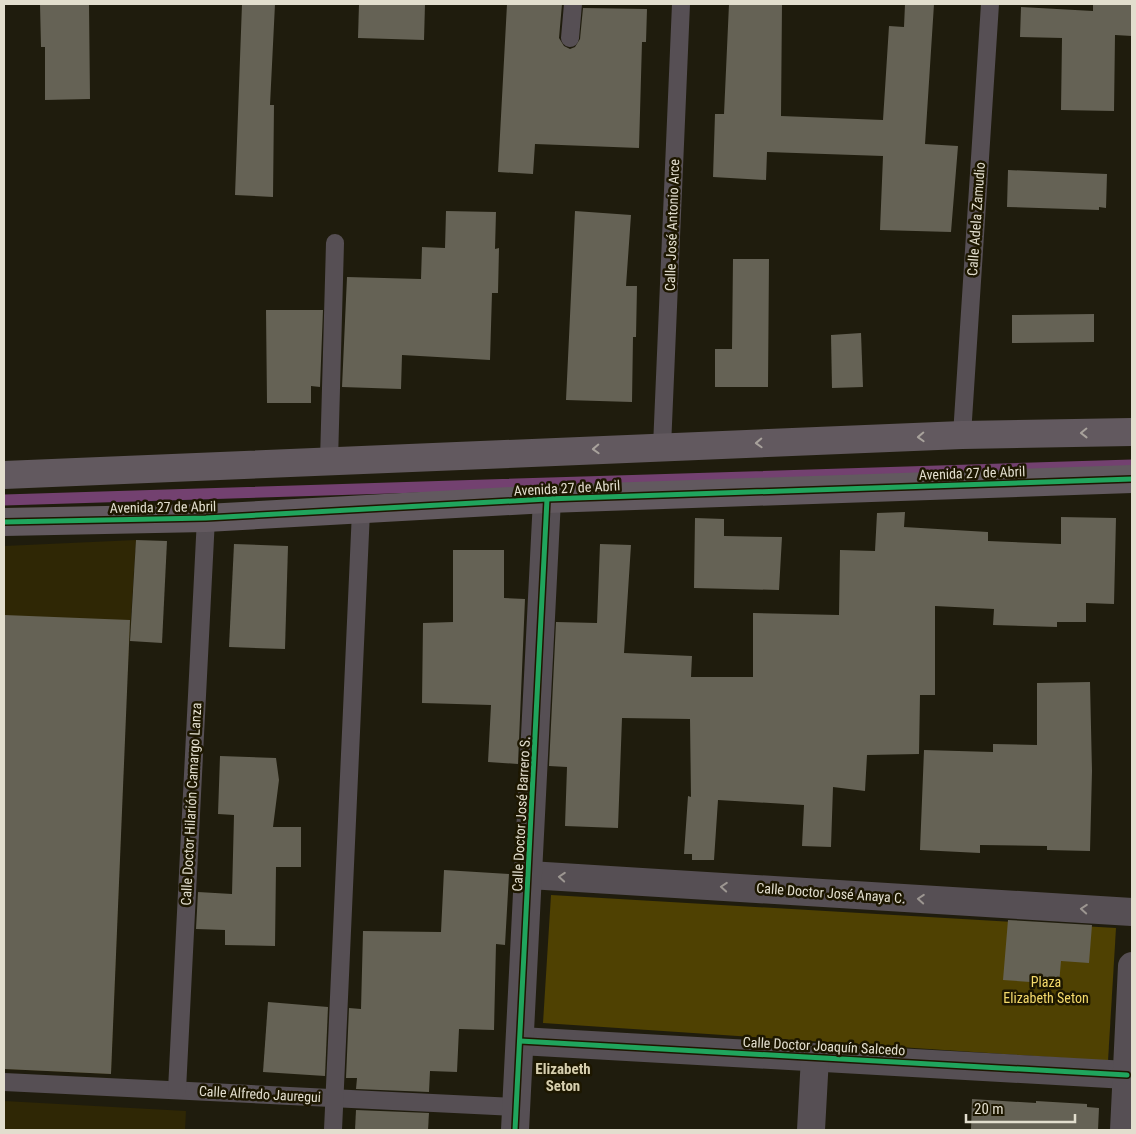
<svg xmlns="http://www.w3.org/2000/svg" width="1136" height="1134" viewBox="0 0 1136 1134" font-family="'Roboto Condensed',sans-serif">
  <rect width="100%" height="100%" fill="#1f1c0d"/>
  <g fill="#2f2705">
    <polygon points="136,540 127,678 111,1074 4,1069 4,546"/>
    <polygon points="4,1101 186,1111 185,1130 4,1130"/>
  </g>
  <polygon fill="#4f4102" points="551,895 1116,928 1108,1061 543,1023"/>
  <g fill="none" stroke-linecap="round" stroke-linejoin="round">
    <polyline stroke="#734170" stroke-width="11" points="4,500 1132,465"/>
  </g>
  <g fill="#656255">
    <polygon points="40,4 89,4 90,99 45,100 45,47 41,47"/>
    <polygon points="242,4 275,4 270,105 274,105 273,197 235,195"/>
    <polygon points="359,4 425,4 424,40 358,38"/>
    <polygon points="507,4 562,4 559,38 564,46 570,49 575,47 580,39 583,8 647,9 646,42 642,42 639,148 535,144 533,174 498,172"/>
    <polygon points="729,4 782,4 781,116 883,120 889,26 904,27 905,4 934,4 925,144 958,146 951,232 880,230 883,156 767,152 766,180 713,177 715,114 724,114"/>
    <polygon points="1093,4 1132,4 1132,36 1115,35 1114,111 1061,110 1062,38 1020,37 1021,7 1093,11"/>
    <polygon points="1008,170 1107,174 1106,208 1099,207 1099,210 1007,207"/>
    <polygon points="446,211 496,212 495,249 499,248 498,293 492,293 490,360 402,355 401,389 342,387 347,277 421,279 422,247 445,248"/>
    <polygon points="575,211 631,215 626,286 637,286 636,337 633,337 632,402 566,400"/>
    <polygon points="733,259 769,259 768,387 715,387 715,349 732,349"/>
    <polygon points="266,310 323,310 320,387 311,386 311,403 267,403"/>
    <polygon points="1094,314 1094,342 1012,343 1012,315"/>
    <polygon points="861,333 863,387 832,388 831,335"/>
    <polygon points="905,512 904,527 988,532 988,541 1061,544 1061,517 1116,518 1114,604 1086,603 1086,622 1057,622 1057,627 993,625 994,609 935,606 935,695 920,695 919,754 867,755 865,791 833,787 831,847 802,846 804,805 718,800 714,860 692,860 692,854 684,854 688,796 691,797 690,719 622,718 618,828 565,826 567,767 549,766 556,622 597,623 600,544 631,545 624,653 692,656 691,677 753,677 753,613 839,615 840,550 875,551 877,513"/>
    <polygon points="695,518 724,519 724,536 782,537 779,590 694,588"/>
    <polygon points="136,540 167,541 162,643 130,641"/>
    <polygon points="234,544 288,546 285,649 229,647"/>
    <polygon points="453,550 504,550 504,598 525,599 518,764 488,762 491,705 422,703 423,623 453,622"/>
    <polygon points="4,615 130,620 111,1074 4,1069"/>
    <polygon points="1090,682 1092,771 1090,851 1047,850 1047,846 980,845 980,853 920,850 924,750 993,752 993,744 1037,745 1037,683"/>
    <polygon points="220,756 276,758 279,780 273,827 301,827 301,867 276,867 275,946 225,945 225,930 196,929 198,892 232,894 234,815 218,814"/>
    <polygon points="444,870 509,874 505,945 496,944 494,1030 459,1029 457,1072 430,1071 429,1092 356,1089 357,1078 346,1078 349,1008 361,1009 363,931 441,932"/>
    <polygon points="1008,920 1092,925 1089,963 1061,961 1059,984 1003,980"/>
    <polygon points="268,1002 328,1007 325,1076 263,1072"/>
    <polygon points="972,1099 1036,1103 1036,1101 1087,1104 1087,1107 1099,1108 1098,1130 971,1130"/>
    <polygon points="356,1110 429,1113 428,1130 355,1130"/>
  </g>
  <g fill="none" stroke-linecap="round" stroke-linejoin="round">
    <g stroke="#564f54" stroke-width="18">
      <polyline points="570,38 573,4"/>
      <polyline points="962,435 990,4"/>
      <polyline points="662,447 681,4"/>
      <polyline points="329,461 335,243"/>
      <polyline points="4,1082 516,1107"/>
      <polyline points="177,1090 206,518"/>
      <polyline points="333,1130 361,511"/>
    </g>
    <g stroke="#564f54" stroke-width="28">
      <polyline points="529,875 1132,912"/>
      <polyline points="520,1041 1127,1075"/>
      <polyline points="515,1130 547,499"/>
      <polyline points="811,1130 815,1057"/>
      <polyline points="1124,1130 1132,966"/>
    </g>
    <g stroke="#62595f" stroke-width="28">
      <polyline points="4,475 962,435 1132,432"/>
      <polyline points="4,522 206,518 547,499 1132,479"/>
    </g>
    <g stroke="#1d1700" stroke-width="8">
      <g id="cycleway">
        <polyline points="4,522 206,518 547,499 1132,479"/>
        <polyline points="520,1041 1127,1075"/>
        <polyline points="515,1130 547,499"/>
      </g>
    </g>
    <use href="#cycleway" stroke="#20a55d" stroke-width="5"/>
  </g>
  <defs><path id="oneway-chevron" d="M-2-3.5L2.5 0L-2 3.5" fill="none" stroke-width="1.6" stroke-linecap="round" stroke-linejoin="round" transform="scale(1.25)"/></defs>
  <g stroke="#a8a29c">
    <use href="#oneway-chevron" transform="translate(1084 433) rotate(179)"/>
    <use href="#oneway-chevron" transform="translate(921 437) rotate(178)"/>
    <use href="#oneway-chevron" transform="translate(759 443) rotate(178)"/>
    <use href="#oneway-chevron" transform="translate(596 449) rotate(178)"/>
  </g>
  <g stroke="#9c9691">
    <use href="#oneway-chevron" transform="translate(562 877) rotate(-176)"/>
    <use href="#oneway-chevron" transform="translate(724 887) rotate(-176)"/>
    <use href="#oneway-chevron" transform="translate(921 899) rotate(-176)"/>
    <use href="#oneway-chevron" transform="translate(1084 909) rotate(-176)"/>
  </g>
  <g text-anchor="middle" stroke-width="5" stroke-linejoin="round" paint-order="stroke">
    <g font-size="14" fill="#e2dece" stroke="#1d1700">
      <text transform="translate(976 219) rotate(-86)" y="5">Calle Adela Zamudio</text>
      <text transform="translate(672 225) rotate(-88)" y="5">Calle José Antonio Arce</text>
      <text transform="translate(972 473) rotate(-2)" y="5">Avenida 27 de Abril</text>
      <text transform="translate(567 488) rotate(-3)" y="5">Avenida 27 de Abril</text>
      <text transform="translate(163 507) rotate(-1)" y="5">Avenida 27 de Abril</text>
      <text transform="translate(191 804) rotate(-87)" y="5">Calle Doctor Hilarión Camargo Lanza</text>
      <text transform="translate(521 814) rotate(-87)" y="5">Calle Doctor José Barrero S.</text>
      <text transform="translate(831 893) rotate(4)" y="5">Calle Doctor José Anaya C.</text>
      <text transform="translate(824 1046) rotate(3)" y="5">Calle Doctor Joaquín Salcedo</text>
      <text transform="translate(260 1094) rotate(3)" y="5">Calle Alfredo Jauregui</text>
    </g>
    <g font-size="14" fill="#f5da6b" stroke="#1d1700">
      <text x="1046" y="987">Plaza<tspan x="1046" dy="16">Elizabeth Seton</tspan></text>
    </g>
    <g font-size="15" font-weight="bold" fill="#d7cfaf" stroke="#1d1700">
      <text x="563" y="1074">Elizabeth<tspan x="563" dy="17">Seton</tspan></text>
    </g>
  </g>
  <rect width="1136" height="1134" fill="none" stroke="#e2dece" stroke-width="10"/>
  <path d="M966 1114v8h109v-8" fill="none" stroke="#e2dece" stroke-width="2.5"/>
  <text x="974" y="1114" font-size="15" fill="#e2dece" stroke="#1d1700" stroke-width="4" paint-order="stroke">20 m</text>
</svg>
